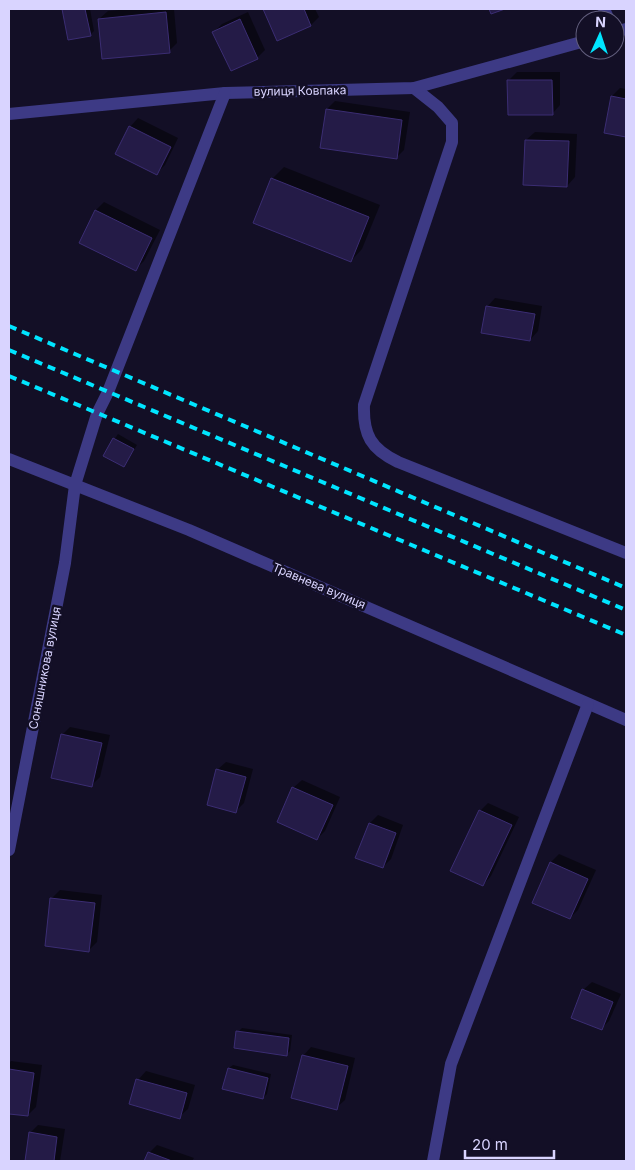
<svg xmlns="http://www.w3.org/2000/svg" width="635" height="1170" viewBox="0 0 635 1170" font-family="Inter,sans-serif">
  <rect width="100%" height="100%" fill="#130f26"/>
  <g fill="#0007">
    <polygon points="64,9 90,9 94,31 90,35 69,39"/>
    <polygon points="131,9 174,9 177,43 169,51 99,19 108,11"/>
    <polygon points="265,9 315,9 319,17 311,25 278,39"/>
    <polygon points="248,12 265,50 257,58 214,32 222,24"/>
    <polygon points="517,72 560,72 560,105 552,114 508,81"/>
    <polygon points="620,88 626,89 626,136 605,132 612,96"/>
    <polygon points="335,101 410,112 404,150 396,158 327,109"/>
    <polygon points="138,118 178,138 165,165 157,173 130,127"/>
    <polygon points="535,132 577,134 575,177 567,186 526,140"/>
    <polygon points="284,167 380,205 362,249 351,261 272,179"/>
    <polygon points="104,202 160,230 144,261 136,269 80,242 96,210"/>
    <polygon points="495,298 542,306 538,331 530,340 487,307"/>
    <polygon points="118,434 137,445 124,466 104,455"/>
    <polygon points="70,727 110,735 100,777 92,785 62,735"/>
    <polygon points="226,762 253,769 244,803 236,811 217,770"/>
    <polygon points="302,780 340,797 325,831 317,839 293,788"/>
    <polygon points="488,803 519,817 491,876 483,885 480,811"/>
    <polygon points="378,815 403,825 391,859 383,867 370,823"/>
    <polygon points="559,854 596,870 578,910 570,918 551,862"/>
    <polygon points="60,890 102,895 97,942 89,950 46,945 52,898"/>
    <polygon points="592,982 621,994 609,1021 601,1029 583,990"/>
    <polygon points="242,1028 292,1035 290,1051 286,1055 238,1032"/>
    <polygon points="311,1047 355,1058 345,1100 336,1108 303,1056"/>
    <polygon points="11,1061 42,1065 36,1107 28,1115 9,1112 9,1063"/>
    <polygon points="233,1065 271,1074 267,1094 263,1098 229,1068"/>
    <polygon points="146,1071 195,1085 188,1109 179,1117 138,1080"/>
    <polygon points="38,1125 65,1129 60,1161 26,1161 30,1133"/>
    <polygon points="157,1145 194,1158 192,1161 146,1161 149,1153"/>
  </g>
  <g fill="#241b47" stroke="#3b2d73">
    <polygon points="62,9 85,9 91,36 68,40"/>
    <polygon points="263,9 304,9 311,26 277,41"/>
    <polygon points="489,9 505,9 491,14"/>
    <polygon points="166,12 170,53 102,59 98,19"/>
    <polygon points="240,19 258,59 231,71 212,32"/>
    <polygon points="507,80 552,80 553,115 508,115"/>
    <polygon points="611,96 626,99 626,137 604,133"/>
    <polygon points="326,109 402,120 397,159 320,148"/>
    <polygon points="129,126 171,147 157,175 115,154"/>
    <polygon points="525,140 569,141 567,187 523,185"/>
    <polygon points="271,178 369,217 351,262 253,223"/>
    <polygon points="95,210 152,238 136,271 79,243"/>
    <polygon points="486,306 535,314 530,341 481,333"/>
    <polygon points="113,438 134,449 124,467 103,456"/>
    <polygon points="61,734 102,743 92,787 51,778"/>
    <polygon points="216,769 246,777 236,813 207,805"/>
    <polygon points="292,787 333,805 317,840 277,822"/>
    <polygon points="479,810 512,825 483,886 450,871"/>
    <polygon points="369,823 396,833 383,868 355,858"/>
    <polygon points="550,862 588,879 570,919 532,903"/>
    <polygon points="50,898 95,903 89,952 45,946"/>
    <polygon points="582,989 613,1002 602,1030 571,1018"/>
    <polygon points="236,1031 289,1038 287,1056 234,1048"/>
    <polygon points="302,1055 348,1066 337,1110 291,1098"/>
    <polygon points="228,1068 268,1078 263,1099 222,1089"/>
    <polygon points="9,1069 34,1073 28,1116 9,1114"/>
    <polygon points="136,1079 187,1093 180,1119 129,1104"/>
    <polygon points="29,1132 57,1137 54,1161 25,1161"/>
    <polygon points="148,1152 172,1161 144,1161"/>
  </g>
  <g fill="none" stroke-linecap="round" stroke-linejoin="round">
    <path stroke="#3d3a85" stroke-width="12" d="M414,88L438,107L452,123V142L364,405C363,435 371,449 398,462L626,553"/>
    <g stroke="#3d3a85" stroke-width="12">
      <polyline points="604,9 609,20"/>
      <polyline points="615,32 626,29"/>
      <polyline points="9,114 225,93 414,88 585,41"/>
      <polyline points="9,459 189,530 626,720"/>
      <polyline points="9,850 65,563 75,485 97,414 108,392 225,93"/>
      <polyline points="433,1161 451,1064 588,704"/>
    </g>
    <g stroke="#00e5ff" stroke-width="4" stroke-dasharray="8 6" stroke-linecap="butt">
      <polyline points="9,326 626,588"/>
      <polyline points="9,350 626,610"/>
      <polyline points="9,376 626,635"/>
    </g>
  </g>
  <g text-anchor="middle" stroke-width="5" stroke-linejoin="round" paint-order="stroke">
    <g font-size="12" fill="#d9d4ff" stroke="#130f26">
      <text transform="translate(300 91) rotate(-1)" y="4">вулиця Ковпака</text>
      <text transform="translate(319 586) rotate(23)" y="4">Травнева вулиця</text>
      <text transform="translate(45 668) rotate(-79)" y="4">Соняшникова вулиця</text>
    </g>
  </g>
  <rect width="635" height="1170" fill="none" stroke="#d9d4ff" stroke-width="20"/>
  <g transform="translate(600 35) rotate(3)"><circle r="24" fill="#130f26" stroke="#625e7d"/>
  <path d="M0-4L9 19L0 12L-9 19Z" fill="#00e5ff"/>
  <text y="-8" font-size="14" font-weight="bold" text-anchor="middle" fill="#d9d4ff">N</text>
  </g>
  <path d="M465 1150v8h89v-8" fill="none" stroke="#d9d4ff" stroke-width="2.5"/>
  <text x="472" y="1150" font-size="15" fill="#d9d4ff" stroke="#130f26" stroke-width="4" paint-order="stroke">20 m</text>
</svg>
